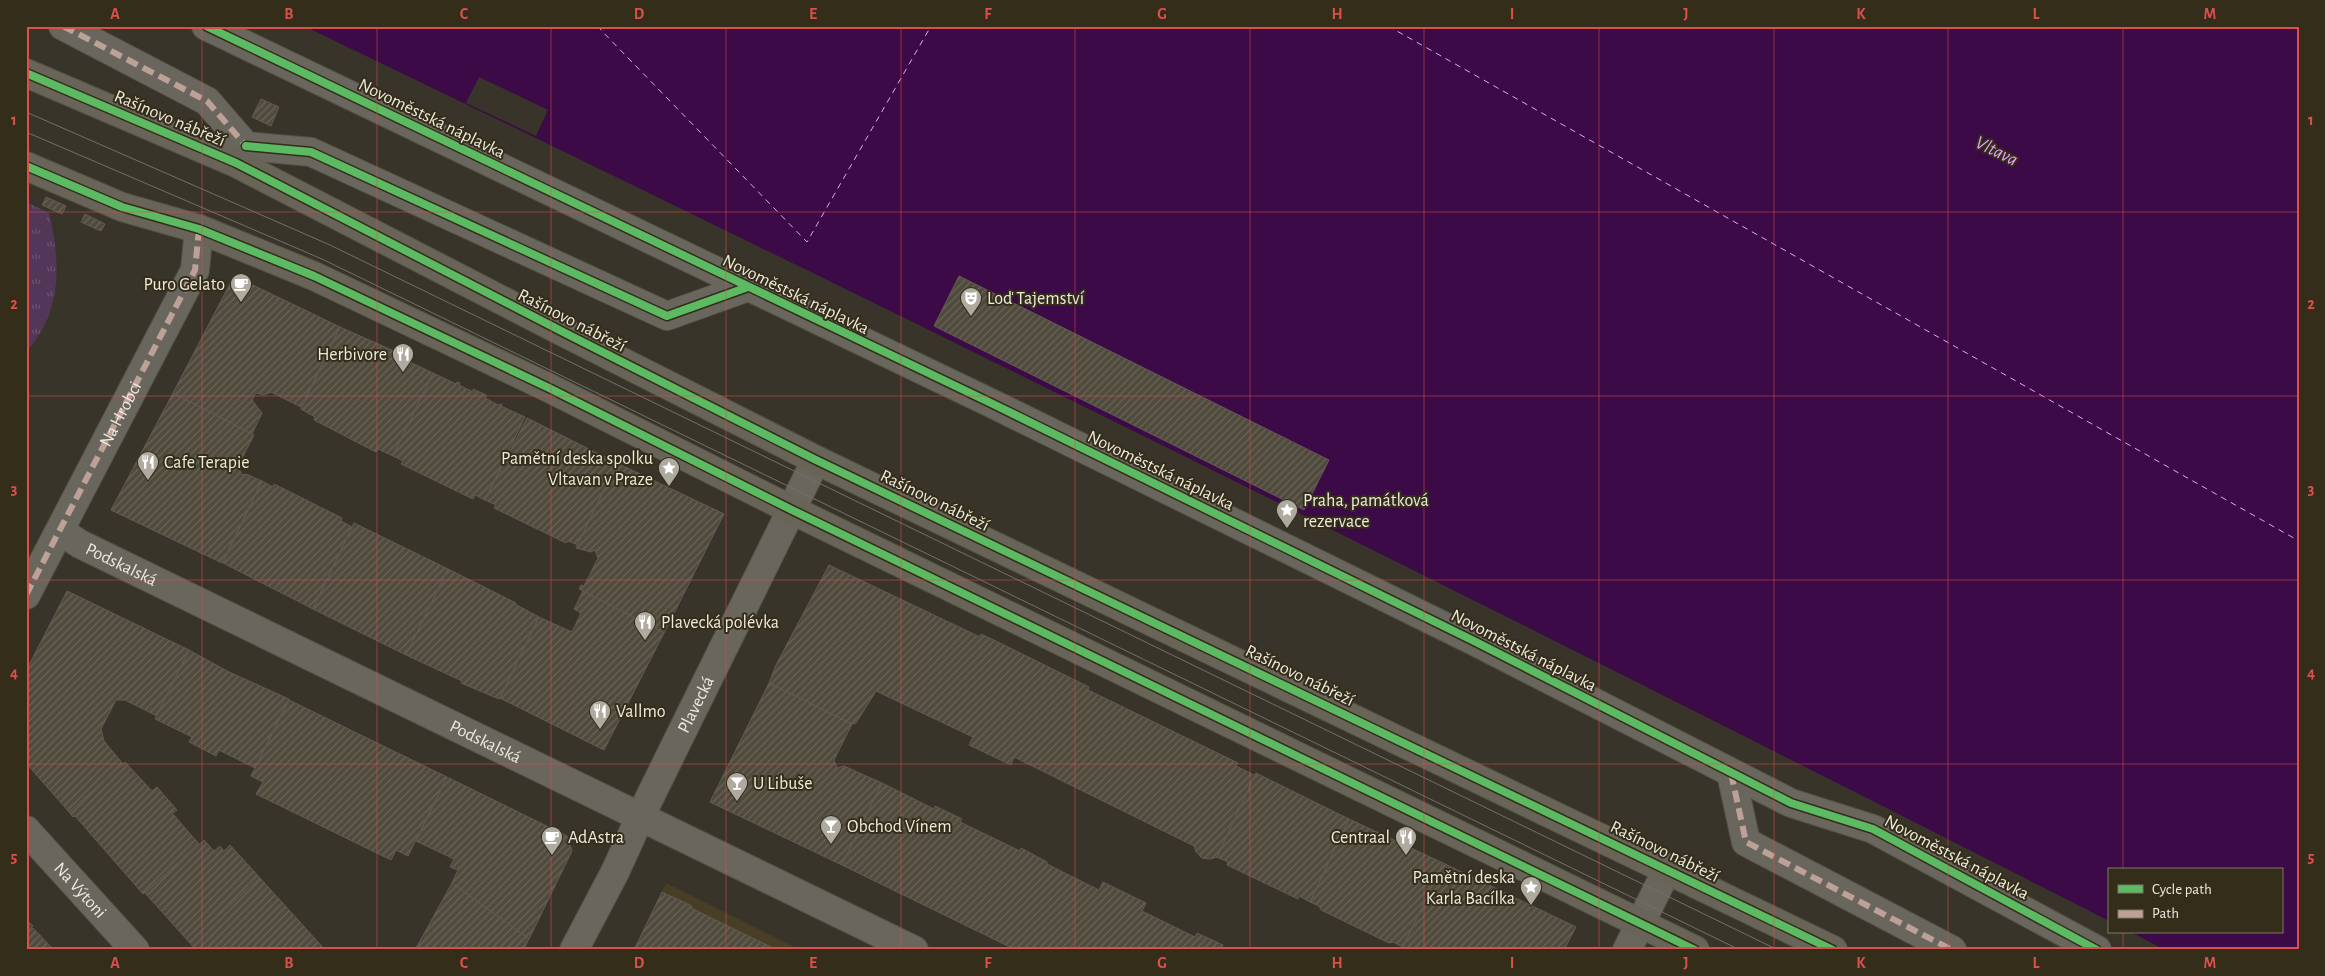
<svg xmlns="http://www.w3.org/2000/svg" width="2325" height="976" viewBox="0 0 2325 976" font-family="'Alegreya Sans',sans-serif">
  <defs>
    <pattern id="grass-tufts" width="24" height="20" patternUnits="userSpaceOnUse" patternTransform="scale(1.25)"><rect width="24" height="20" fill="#533759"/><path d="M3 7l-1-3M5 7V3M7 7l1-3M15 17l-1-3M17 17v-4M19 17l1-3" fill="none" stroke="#6c5470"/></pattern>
    <pattern id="building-hatch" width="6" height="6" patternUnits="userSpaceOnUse" patternTransform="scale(1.25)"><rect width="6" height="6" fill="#4f4a3c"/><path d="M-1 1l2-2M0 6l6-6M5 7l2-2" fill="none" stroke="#696458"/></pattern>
  </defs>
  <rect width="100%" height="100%" fill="#38342a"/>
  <polygon fill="#483e26" points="666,883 801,950 634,950"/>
  <path fill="url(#grass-tufts)" d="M26,202L49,213C61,263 62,312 26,352Z"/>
  <path fill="#3c0a46" d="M304,26H2299V950H2165L2131,932H2281V870H2109V921C1510,616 909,317 304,26Z"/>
  <polygon fill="#38342a" points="479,77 548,110 536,136 466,103"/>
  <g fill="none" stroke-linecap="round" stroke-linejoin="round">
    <g stroke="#e9a0fd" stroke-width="1" stroke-dasharray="6 5" stroke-linecap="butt">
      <polyline points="597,26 807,242 931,26"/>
      <polyline points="1388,26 2299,541"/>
    </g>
  </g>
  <g fill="url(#building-hatch)" stroke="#605c54">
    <polygon points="261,99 279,107 271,126 252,117"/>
    <polygon points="46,197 66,206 62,214 42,205"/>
    <polygon points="85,214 105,224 101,231 81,222"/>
    <polygon points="234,276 340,327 301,407 271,392 264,395 256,393 252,400 262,413 252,434 173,393"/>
    <polygon points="959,276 1329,460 1304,510 934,326"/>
    <polygon points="340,327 396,352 395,355 433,373 393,456 378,449 376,452 314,420 315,417 301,409"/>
    <polygon points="433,373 456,384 457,382 460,383 459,385 473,392 473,389 486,395 485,398 498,405 502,404 501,406 525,417 485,500 475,495 473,499 401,464 403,461 393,456"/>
    <polygon points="173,393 254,435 238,466 242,475 246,474 262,481 222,563 111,510"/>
    <polygon points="527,418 617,463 578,545 568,541 566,543 494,508 496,505 485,500"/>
    <polygon points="617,463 724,514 664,633 579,589 581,585 584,586 598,558 595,550 591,552 576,548"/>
    <polygon points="262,481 273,487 274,484 342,518 341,521 352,527 313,609 223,563"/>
    <polygon points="354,523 448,569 406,655 313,609"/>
    <polygon points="829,565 980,637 981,634 998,642 1089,687 1088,690 1238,763 1236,766 1256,776 1217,857 1210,859 1202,858 1196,852 1194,846 1014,757 1011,765 969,745 973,737 876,691 856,723 852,724 769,683 776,665"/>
    <polygon points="448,569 516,603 515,604 539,617 499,699 461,683 462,681 406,655"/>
    <polygon points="67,591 189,650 157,716 125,700 116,700 101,729 104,741 123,764 69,812 26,763 26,671"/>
    <polygon points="583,591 664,633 604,750 500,698 539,617 572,632 581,613 574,609"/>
    <polygon points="189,650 229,672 289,699 255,768 219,750 216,756 189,742 192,737 155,719"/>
    <polygon points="769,683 852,724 834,760 837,768 844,766 882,783 842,865 710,802"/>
    <polygon points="289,700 447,777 408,856 396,850 391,860 256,794 263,782 251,776"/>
    <polygon points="125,762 152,791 157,787 177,810 172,813 199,844 143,894 75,816 73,817 69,812"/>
    <polygon points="1256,773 1349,819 1310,902 1299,896 1298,899 1227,865 1228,862 1217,857"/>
    <polygon points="447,777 567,836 572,851 529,939 452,883 458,870 450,867 454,859 416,841"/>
    <polygon points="882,783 934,809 935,806 962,819 960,822 1020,851 1021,848 1047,862 1047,864 1099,890 1103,882 1146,903 1142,911 1195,937 1197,933 1223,945 1220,950 1016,950 842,865"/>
    <polygon points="1349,819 1443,863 1403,947 1393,942 1389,943 1321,910 1319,906 1310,902"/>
    <polygon points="204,840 214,851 220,846 224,851 230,845 260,878 189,942 145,893"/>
    <polygon points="1443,863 1576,927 1564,950 1409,950 1403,947"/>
    <polygon points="260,878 318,942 309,950 196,950 189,942"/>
    <polygon points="452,883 529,939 523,950 415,950"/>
    <polygon points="662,892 692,906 691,908 777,950 634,950"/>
    <polygon points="26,920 33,926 26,934"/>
    <polygon points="32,928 34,929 54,950 26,950 26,934"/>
    <polygon points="318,942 325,950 309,950"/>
  </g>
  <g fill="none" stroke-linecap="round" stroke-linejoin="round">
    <g stroke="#555147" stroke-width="30">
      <g id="minor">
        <polyline points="63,26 207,101 246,146 311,152 667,316 748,287"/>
        <polyline points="206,26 993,404 1476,642 1791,803 1873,829 2097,950"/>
        <path id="s1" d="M60,531L80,544L914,950"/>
        <path id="s2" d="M26,595L195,270L199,229"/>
        <polyline points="1731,773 1746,842 1952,950"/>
        <path id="s3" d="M26,830L135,950"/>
        <path id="s4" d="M574,950L615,872L641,815L816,460"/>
        <polyline points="1627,950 1668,868"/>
      </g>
    </g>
    <g stroke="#555147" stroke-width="30">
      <g id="major">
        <polyline points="26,73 236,163 569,335 816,460 1833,950"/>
        <polyline points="26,166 122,207 199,229 314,276 549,388 792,510 1695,950"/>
      </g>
    </g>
    <use href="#minor" stroke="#69665e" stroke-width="28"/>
    <use href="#major" stroke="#686458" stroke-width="28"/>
    <g stroke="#737068" stroke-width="1">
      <polyline points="26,112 330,245 1778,950"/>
      <polyline points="26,132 322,259 1740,950"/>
    </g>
    <g stroke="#bda197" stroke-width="6" stroke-dasharray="12 6" stroke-linecap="butt">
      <polyline points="63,26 207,101 246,146 249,146"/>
      <polyline points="26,595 195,270 199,229"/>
      <polyline points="1731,773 1746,842 1952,950"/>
    </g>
    <g stroke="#342d1a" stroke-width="11">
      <g id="cycleway">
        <polyline points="206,26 993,404 1476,642 1791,803 1873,829 2097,950"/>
        <polyline points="26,73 236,163 569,335 816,460 1833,950"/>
        <polyline points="246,146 311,152 667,316 748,287"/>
        <polyline points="26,166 122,207 199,229 314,276 549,388 792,510 1695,950"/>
      </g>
    </g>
    <use href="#cycleway" stroke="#5cba63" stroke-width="8"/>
  </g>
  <path fill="none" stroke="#db4f4c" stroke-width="1" stroke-opacity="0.55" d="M202,26V950M377,26V950M551,26V950M726,26V950M901,26V950M1075,26V950M1250,26V950M1424,26V950M1599,26V950M1774,26V950M1948,26V950M2123,26V870M26,212H2299M26,396H2299M26,580H2299M26,764H2299M2123,932V950"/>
  <defs>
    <g id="cafe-pin" transform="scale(1.125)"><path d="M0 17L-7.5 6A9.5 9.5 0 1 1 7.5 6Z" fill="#afaa9f" stroke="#342d1a"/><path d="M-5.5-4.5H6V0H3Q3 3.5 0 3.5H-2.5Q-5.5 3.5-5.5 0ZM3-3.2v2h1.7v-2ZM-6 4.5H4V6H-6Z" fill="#fff"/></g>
    <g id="theatre-pin" transform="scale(1.125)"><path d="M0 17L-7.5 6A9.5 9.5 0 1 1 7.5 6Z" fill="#afaa9f" stroke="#342d1a"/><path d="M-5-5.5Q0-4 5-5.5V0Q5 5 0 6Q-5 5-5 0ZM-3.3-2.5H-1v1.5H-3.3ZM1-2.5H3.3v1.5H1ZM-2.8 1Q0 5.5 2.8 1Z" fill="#fff"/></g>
    <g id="restaurant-pin" transform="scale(1.125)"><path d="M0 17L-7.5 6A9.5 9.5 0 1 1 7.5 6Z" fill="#afaa9f" stroke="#342d1a"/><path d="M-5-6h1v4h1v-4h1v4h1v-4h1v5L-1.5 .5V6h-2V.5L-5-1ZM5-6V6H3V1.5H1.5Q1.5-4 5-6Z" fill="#fff"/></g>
    <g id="sight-pin" transform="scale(1.125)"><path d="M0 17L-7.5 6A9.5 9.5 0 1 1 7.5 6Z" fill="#afaa9f" stroke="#342d1a"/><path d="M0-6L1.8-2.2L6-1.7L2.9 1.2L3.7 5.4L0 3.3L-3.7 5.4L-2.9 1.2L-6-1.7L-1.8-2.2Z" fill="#fff"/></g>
    <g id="bar-pin" transform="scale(1.125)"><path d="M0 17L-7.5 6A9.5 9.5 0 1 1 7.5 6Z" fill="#afaa9f" stroke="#342d1a"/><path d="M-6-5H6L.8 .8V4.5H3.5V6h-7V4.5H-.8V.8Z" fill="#fff"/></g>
  </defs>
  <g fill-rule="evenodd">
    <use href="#cafe-pin" x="241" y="284"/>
    <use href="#theatre-pin" x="971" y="298"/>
    <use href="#restaurant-pin" x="403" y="354"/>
    <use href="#restaurant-pin" x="148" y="462"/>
    <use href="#sight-pin" x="669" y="468"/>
    <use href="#sight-pin" x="1287" y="510"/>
    <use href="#restaurant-pin" x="645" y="622"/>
    <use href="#restaurant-pin" x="600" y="711"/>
    <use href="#bar-pin" x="737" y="783"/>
    <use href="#bar-pin" x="831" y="826"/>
    <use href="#cafe-pin" x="552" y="837"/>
    <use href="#restaurant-pin" x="1406" y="837"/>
    <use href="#sight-pin" x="1531" y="887"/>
  </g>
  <g text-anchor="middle" stroke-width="4" stroke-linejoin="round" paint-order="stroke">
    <g font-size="18" fill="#efeade" stroke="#342d1a">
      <text transform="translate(170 118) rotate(23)" y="6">Rašínovo nábřeží</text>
      <text transform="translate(432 118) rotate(26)" y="6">Novoměstská náplavka</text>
      <text transform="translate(796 294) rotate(26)" y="6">Novoměstská náplavka</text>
      <text transform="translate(572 320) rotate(27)" y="6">Rašínovo nábřeží</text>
      <text dy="6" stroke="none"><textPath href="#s2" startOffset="204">Na Hrobci</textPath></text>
      <text transform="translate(1161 470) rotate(26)" y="6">Novoměstská náplavka</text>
      <text transform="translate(935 500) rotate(26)" y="6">Rašínovo nábřeží</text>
      <text dy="6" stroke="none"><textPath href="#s1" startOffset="70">Podskalská</textPath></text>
      <text transform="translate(1524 650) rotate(27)" y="6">Novoměstská náplavka</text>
      <text transform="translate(1300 675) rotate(26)" y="6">Rašínovo nábřeží</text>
      <text dy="6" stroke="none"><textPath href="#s4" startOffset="274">Plavecká</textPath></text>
      <text dy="6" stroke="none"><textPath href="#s1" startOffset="475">Podskalská</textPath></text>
      <text transform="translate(1665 851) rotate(26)" y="6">Rašínovo nábřeží</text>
      <text transform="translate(1957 857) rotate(28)" y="6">Novoměstská náplavka</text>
      <text dy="6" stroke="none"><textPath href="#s3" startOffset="81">Na Výtoni</textPath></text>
    </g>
    <g font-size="18" fill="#efeade" stroke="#342d1a" text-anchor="start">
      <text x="225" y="290" text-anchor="end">Puro Gelato</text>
      <text x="987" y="304">Loď Tajemství</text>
      <text x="387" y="360" text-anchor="end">Herbivore</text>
      <text x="653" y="464" text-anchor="end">Pamětní deska spolku<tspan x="653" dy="21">Vltavan v Praze</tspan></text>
      <text x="164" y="468">Cafe Terapie</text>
      <text x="1303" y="506">Praha, památková<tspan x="1303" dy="21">rezervace</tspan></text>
      <text x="661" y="628">Plavecká polévka</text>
      <text x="616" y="717">Vallmo</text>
      <text x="753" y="789">U Libuše</text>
      <text x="847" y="832">Obchod Vínem</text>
      <text x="568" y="843">AdAstra</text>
      <text x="1390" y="843" text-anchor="end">Centraal</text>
      <text x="1515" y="883" text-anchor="end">Pamětní deska<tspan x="1515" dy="21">Karla Bacílka</tspan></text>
    </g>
    <g font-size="19" font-style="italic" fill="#e9a0fd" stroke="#342d1a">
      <text transform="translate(1997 150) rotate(26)" y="7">Vltava</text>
    </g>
  </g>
  <rect width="2325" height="976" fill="none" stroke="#342d1a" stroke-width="55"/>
  <rect x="2108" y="868" width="175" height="65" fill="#342d1a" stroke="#7f7968"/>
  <rect x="2118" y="885" width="25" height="8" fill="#5cba63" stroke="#7f7968"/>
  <text x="2152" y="894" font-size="15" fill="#efeade">Cycle path</text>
  <rect x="2118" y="910" width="25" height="8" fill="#bda197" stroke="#7f7968"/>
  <text x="2152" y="918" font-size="15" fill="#efeade">Path</text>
  <rect x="28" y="28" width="2270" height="920" fill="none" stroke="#db4f4c" stroke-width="2"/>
  <g font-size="16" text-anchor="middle" font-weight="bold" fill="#db4f4c">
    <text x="115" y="19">A</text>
    <text x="289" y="19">B</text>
    <text x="464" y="19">C</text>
    <text x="639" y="19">D</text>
    <text x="813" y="19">E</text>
    <text x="988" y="19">F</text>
    <text x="1162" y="19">G</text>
    <text x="1337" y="19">H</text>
    <text x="1512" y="19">I</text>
    <text x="1686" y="19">J</text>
    <text x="1861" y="19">K</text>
    <text x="2036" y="19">L</text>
    <text x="2210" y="19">M</text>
    <text x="14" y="125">1</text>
    <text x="2311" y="125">1</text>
    <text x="14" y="309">2</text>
    <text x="2311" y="309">2</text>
    <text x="14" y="494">3</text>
    <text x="2311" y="494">3</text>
    <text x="14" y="678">4</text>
    <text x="2311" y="678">4</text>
    <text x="14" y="862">5</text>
    <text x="2311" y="862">5</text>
    <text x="115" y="968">A</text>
    <text x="289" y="968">B</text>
    <text x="464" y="968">C</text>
    <text x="639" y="968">D</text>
    <text x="813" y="968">E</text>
    <text x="988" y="968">F</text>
    <text x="1162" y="968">G</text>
    <text x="1337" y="968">H</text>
    <text x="1512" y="968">I</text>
    <text x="1686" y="968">J</text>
    <text x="1861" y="968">K</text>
    <text x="2036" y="968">L</text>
    <text x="2210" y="968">M</text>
  </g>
</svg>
